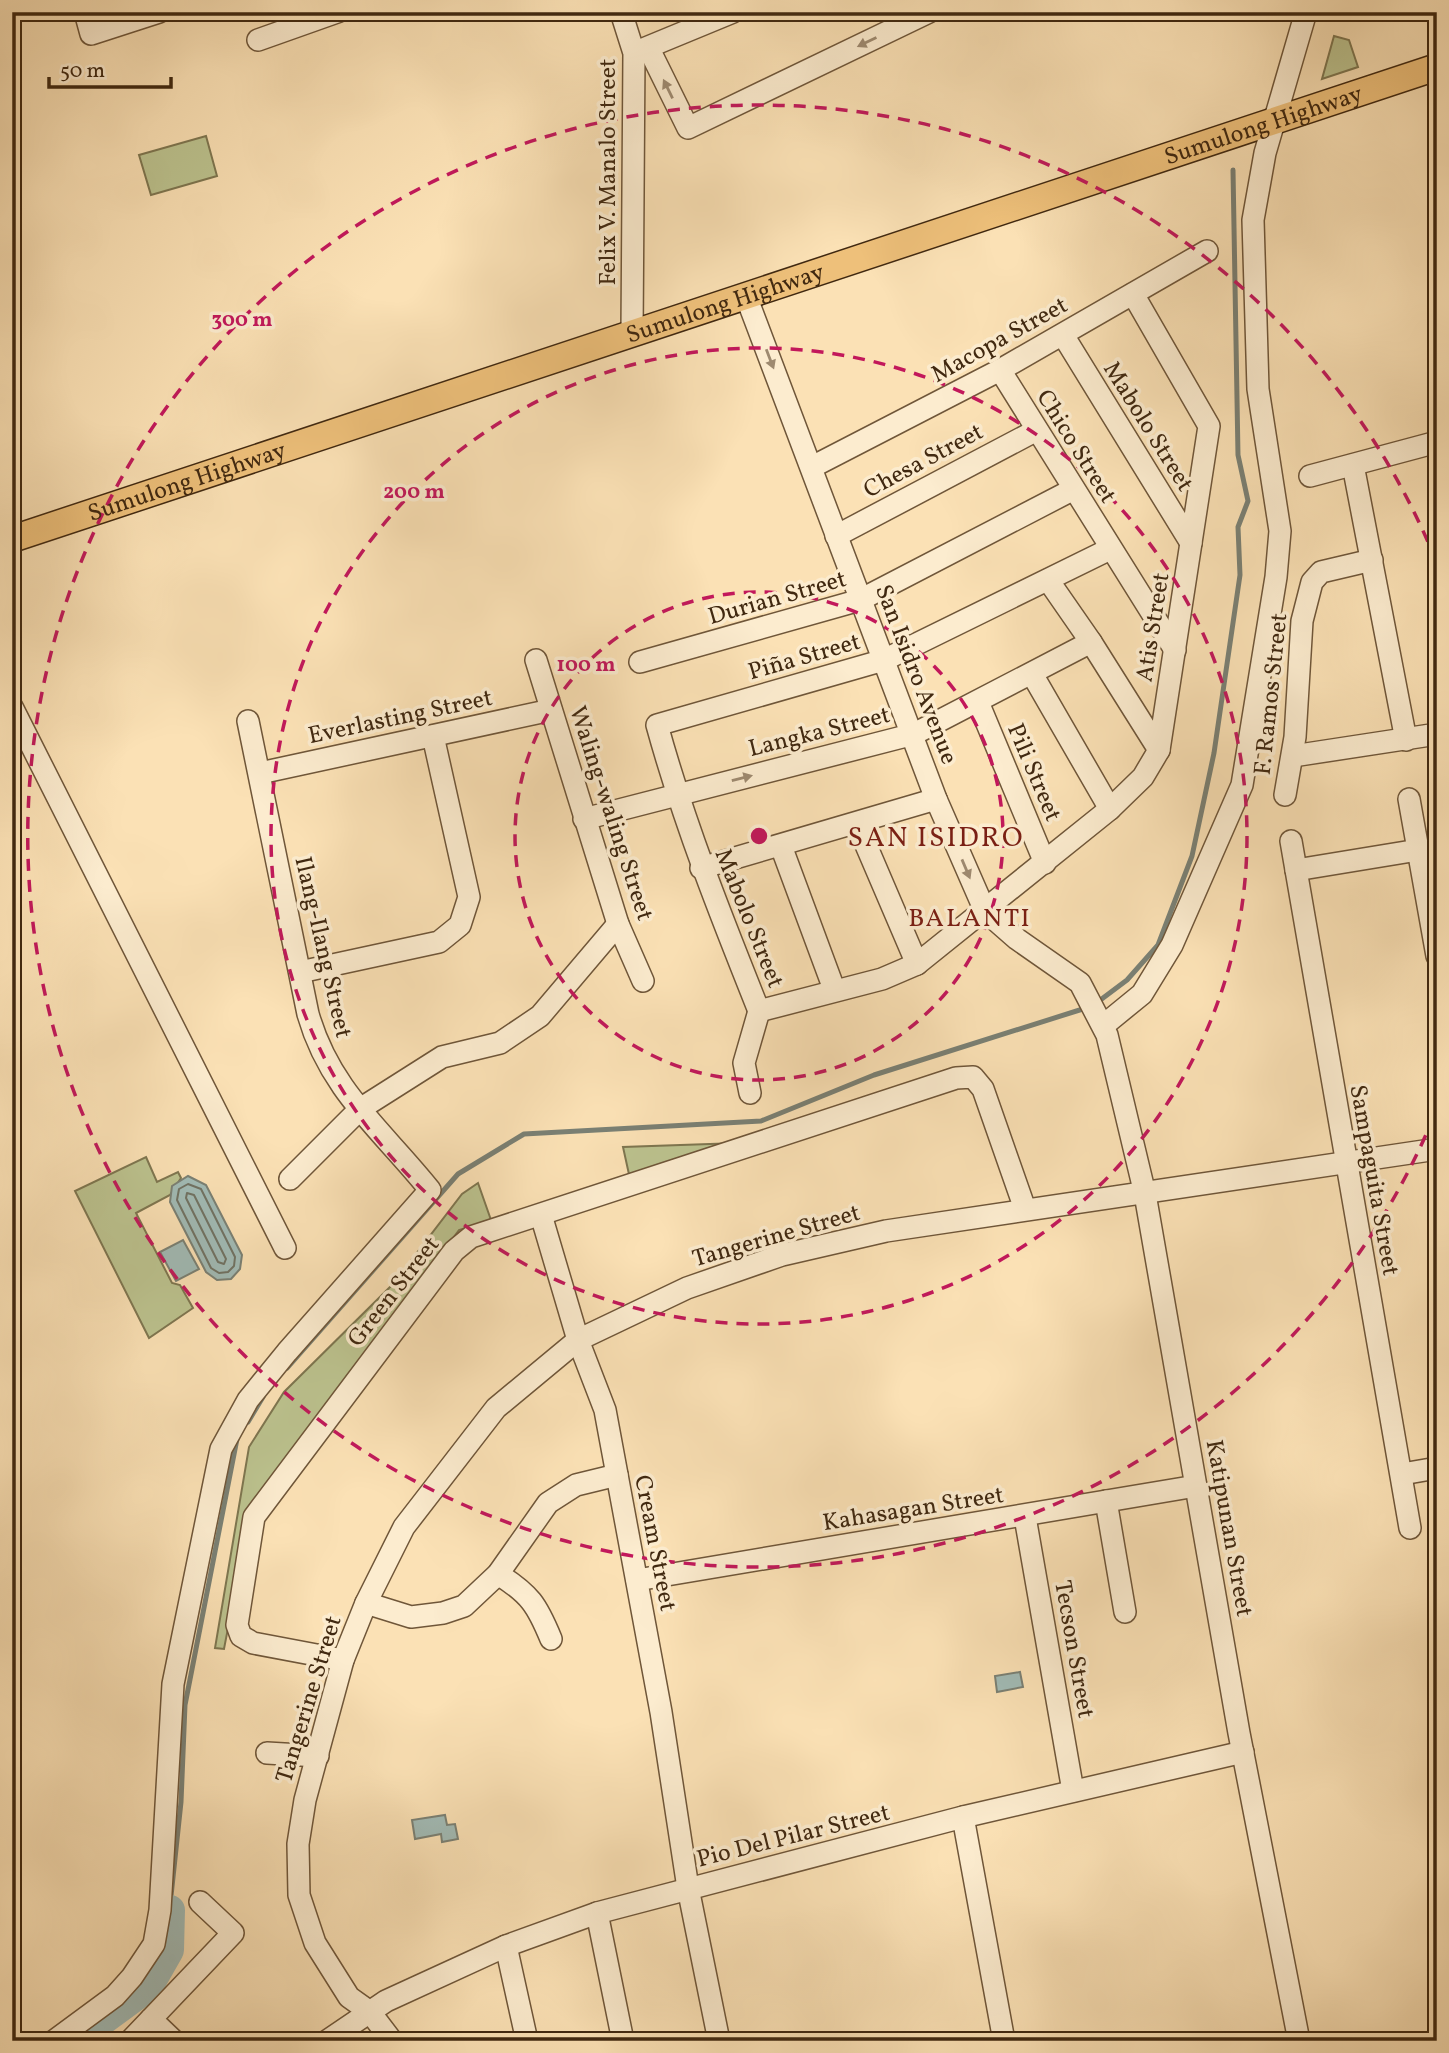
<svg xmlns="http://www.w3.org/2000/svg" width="1449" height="2053" viewBox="0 0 1449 2053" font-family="Vollkorn,serif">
  <rect width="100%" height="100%" fill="#fbe1b5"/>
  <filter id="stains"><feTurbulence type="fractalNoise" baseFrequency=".00286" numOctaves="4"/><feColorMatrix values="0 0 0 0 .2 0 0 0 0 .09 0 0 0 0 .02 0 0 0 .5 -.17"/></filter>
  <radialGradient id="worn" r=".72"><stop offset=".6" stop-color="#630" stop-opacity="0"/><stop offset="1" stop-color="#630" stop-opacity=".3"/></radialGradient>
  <g fill="#bcc38f" stroke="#7e7650" stroke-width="2">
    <polygon points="1334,36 1349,40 1358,67 1322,79"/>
    <polygon points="206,136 217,176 151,195 139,155"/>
    <polygon points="739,1143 630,1179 623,1147"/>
    <polygon points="146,1157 157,1182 178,1172 181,1178 170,1195 136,1213 172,1283 180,1285 193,1308 149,1338 75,1191"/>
    <polygon points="478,1183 491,1220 459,1230 250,1514 224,1649 215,1648 249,1447 284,1392 393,1284 462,1194"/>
  </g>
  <g fill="#a1bbb6" stroke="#7a8074" stroke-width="2">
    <polygon points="188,1176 206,1185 242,1255 240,1269 231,1279 217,1280 206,1272 170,1202 172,1186"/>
    <polygon points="183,1240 199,1269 176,1281 160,1252"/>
    <polygon points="1020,1672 1023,1687 997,1692 995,1676"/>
    <polygon points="445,1815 447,1825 455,1824 458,1839 442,1842 441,1834 415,1839 412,1820"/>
  </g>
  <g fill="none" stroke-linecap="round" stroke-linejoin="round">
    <g stroke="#707263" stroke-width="2">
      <polygon points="188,1184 201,1189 235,1257 234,1266 228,1272 219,1273 211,1268 177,1200 179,1189"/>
      <polygon points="187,1193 194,1195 226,1259 224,1264 218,1262 186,1198"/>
    </g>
    <g stroke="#7a8074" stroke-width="5">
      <polyline points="1095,1004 1127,980 1158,945 1192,856 1214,753 1240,575 1238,527 1248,501 1238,455 1233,170"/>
      <polyline points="287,1368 458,1174 524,1134 761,1121 874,1075 1086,1008"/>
      <polyline points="248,1422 263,1397"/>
      <polyline points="171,1896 181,1802 185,1705 237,1439"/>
    </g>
    <polyline stroke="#a1bbb6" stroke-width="30" points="74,2041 148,1987 169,1950 170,1910"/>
    <g stroke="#6f5639" stroke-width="24">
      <g id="minor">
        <polyline points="85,12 91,34 159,12"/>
        <polyline points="621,12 634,53 632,334"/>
        <polyline points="258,40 337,12"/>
        <polyline points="649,49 688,128 929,12"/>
        <polyline points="636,52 733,12"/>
        <polyline points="746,296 936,799 985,911 1017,939 1080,983 1107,1035 1145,1194 1239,1733 1299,2041"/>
        <polyline points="1063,335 1191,543"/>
        <polyline points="1000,370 1175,650"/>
        <polyline points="1353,465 1406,740"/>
        <polyline points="812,467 1000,370 1207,251"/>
        <polyline points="1310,476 1437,442"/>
        <polyline points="836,536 1035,431"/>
        <polyline points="1048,580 1091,642 1159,750"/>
        <polyline points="536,660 618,924 643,981"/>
        <polyline points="640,662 860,600 1072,490"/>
        <polyline points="1032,674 1110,809"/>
        <polyline points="978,702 1045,863"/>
        <polyline points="12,707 285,1248"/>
        <polyline points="1293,756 1437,734"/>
        <polyline points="260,773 551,710"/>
        <polyline points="1285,795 1295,737 1302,621 1312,582 1321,572 1372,560"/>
        <polyline points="1409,799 1437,956"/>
        <polyline points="584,819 914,734 1091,642"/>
        <polyline points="857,824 917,964"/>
        <polyline points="1291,841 1410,1528"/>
        <polyline points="781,846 834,989"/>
        <polyline points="701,868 936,799"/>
        <polyline points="1296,870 1418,850"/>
        <polyline points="300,972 439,942 460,925 469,897 433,736"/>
        <polyline points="759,1011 882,979 917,964 1110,809 1143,777 1159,750 1209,426 1133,294"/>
        <path d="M759,1011C721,916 684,823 657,725L884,660L1110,549"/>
        <polyline points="1104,1025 1142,994 1172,945 1242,785 1276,577 1280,531 1258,389 1253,220 1265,153 1306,12"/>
        <polyline points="750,1093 744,1063 759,1011"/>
        <polyline points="290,1179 360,1109 442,1057 500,1043 540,1016 618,924"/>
        <polyline points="541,1215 578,1340 605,1410 661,1712 688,1888 719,2041"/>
        <polyline points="1402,1474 1437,1468"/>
        <polyline points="1106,1501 1125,1612"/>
        <polyline points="1025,1517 1073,1791"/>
        <path d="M498,1574C530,1594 537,1605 551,1639"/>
        <polyline points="637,1580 1196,1486"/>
        <polyline points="366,1603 411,1617 443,1613 464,1606 498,1574 548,1503 576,1485 617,1475"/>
        <polyline points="343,1660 253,1643 241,1636 237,1625 254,1517 454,1251 471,1237 956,1078 973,1077 983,1089 1025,1209"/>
        <polyline points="267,1753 318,1756"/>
        <polyline points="963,1817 1004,2041"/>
        <polyline points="597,1913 623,2041"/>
        <polyline points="506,1946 527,2041"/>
        <polyline points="151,2019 174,2041"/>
        <path d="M54,2041L115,1996L132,1977L154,1944L160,1910L173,1684L221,1449L248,1400L287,1352L430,1190C382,1130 330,1091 308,1014L248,721"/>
        <polyline points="130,2041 233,1933 200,1902"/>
        <polyline points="327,2041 386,2001 506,1946 597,1913 963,1817 1243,1752"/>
        <polyline points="392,2041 370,2012 349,1997 315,1943 299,1895 298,1844 305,1800 343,1660 366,1603 404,1527 496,1408 578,1340 687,1288 782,1255 886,1231 1437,1149"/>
      </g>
    </g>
    <g stroke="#402810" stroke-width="29">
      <g id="major">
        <path id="s1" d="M12,539L1437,67"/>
      </g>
    </g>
    <use href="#minor" stroke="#fceccf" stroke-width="21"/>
    <use href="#major" stroke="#eec07a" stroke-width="26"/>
  </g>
  <defs><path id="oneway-solid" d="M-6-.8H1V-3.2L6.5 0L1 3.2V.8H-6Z" transform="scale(1.75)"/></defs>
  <g fill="#9e8a70">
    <use href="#oneway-solid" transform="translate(867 42) rotate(154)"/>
    <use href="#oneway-solid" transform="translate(668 89) rotate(-116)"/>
    <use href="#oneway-solid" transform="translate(770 359) rotate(69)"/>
    <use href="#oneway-solid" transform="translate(742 778) rotate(-14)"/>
    <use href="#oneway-solid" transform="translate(966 869) rotate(67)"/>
  </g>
  <g fill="none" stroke="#c2185b" stroke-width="3.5" stroke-dasharray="12 9">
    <circle cx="759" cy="836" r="244"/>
    <circle cx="759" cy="836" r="488"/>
    <path d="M1434 1116A731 731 0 1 1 1434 556"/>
  </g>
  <g text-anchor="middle" stroke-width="7" stroke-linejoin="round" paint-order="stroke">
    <g font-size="24" fill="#402810" stroke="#fceccf">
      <text dy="8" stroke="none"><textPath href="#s1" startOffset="1318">Sumulong Highway</textPath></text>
      <text transform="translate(607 172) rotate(-90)" y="8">Felix V. Manalo Street</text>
      <text dy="8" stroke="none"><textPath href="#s1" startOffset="751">Sumulong Highway</textPath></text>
      <text transform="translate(999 339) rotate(-29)" y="8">Macopa Street</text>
      <text transform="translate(1149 426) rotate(58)" y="8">Mabolo Street</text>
      <text transform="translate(1077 446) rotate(58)" y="8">Chico Street</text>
      <text transform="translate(923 460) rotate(-28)" y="8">Chesa Street</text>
      <text dy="8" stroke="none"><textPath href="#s1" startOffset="184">Sumulong Highway</textPath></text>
      <text transform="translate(777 597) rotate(-16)" y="8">Durian Street</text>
      <text transform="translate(1152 627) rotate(-81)" y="8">Atis Street</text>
      <text transform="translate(804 656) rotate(-16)" y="8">Piña Street</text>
      <text transform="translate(917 674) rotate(69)" y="8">San Isidro Avenue</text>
      <text transform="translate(1270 694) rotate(-84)" y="8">F. Ramos Street</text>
      <text transform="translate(400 716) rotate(-12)" y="8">Everlasting Street</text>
      <text transform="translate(819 731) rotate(-14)" y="8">Langka Street</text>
      <text transform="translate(1035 772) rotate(67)" y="8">Pili Street</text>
      <text transform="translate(612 813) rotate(72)" y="8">Waling-waling Street</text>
      <text transform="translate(750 918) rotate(68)" y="8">Mabolo Street</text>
      <text transform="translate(324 947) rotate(77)" y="8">Ilang-Ilang Street</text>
      <text transform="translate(1375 1180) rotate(80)" y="8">Sampaguita Street</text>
      <text transform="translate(776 1235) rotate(-16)" y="8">Tangerine Street</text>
      <text transform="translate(393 1291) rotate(-52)" y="8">Green Street</text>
      <text transform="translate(913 1508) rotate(-9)" y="8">Kahasagan Street</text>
      <text transform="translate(1230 1528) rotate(80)" y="8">Katipunan Street</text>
      <text transform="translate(656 1543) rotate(79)" y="8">Cream Street</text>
      <text transform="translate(1075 1649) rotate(80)" y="8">Tecson Street</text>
      <text transform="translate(308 1699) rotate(-73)" y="8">Tangerine Street</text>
      <text transform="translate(793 1835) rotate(-14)" y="8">Pio Del Pilar Street</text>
    </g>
    <g font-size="26" letter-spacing="2" fill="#7a1f14" stroke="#fceccf">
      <text x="970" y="926">BALANTI</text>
    </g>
    <g font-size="28" letter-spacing="2" fill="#7a1f14" stroke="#fceccf">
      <text x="936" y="846">SAN ISIDRO</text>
    </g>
  </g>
  <circle cx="759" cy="836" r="10" fill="#c2185b" stroke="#fceccf" stroke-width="3.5"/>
  <g font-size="21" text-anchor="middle" font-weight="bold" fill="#c2185b" stroke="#fceccf" stroke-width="7" stroke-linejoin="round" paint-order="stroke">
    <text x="242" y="326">300 m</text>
    <text x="414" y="498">200 m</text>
    <text x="586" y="671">100 m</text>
  </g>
  <rect width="1449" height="2053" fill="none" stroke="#fbe1b5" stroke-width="42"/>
  <rect x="14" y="14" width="1421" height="2025" fill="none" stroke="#402810" stroke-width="3.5"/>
  <rect x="21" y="21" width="1407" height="2011" fill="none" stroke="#402810" stroke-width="2"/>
  <path d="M49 77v10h122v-10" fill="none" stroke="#402810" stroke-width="3.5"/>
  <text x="60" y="77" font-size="21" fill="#402810" stroke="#fceccf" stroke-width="5" paint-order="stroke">50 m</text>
  <rect width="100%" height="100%" filter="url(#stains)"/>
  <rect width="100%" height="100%" fill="url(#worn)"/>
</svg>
